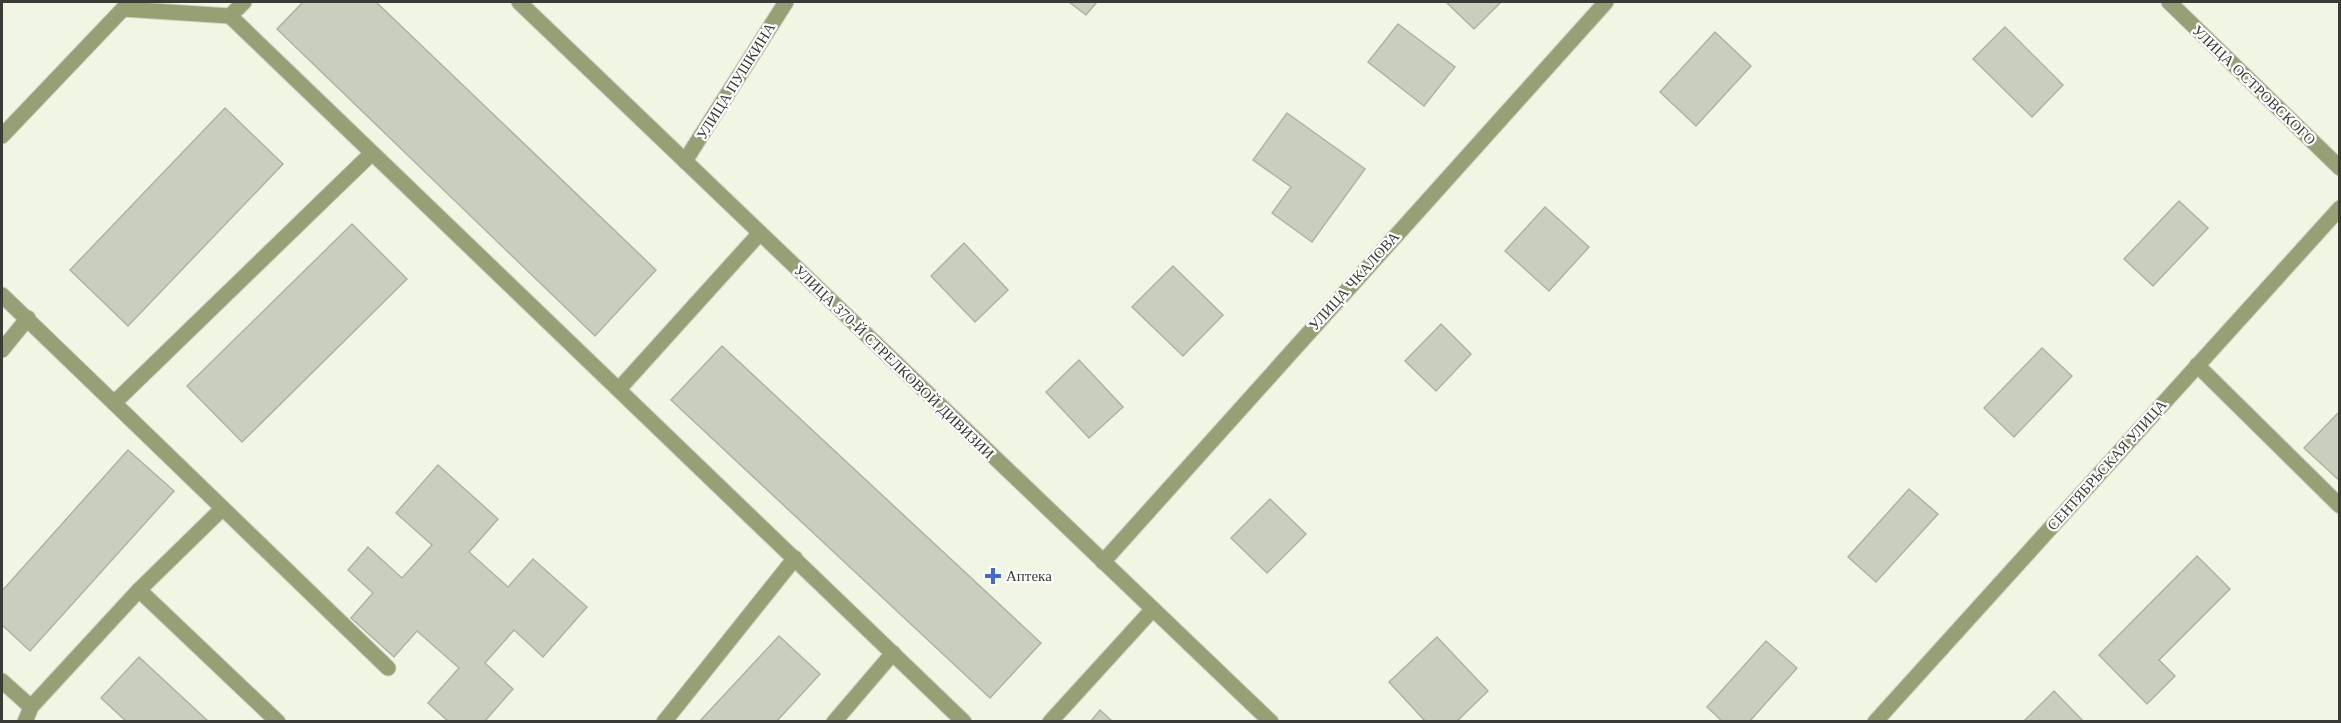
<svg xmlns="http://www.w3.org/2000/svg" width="2341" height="723" viewBox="0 0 2341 723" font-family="'Times New Roman',serif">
  <rect width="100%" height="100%" fill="#f1f5e4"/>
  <g fill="#cacebd" stroke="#b0b3a3" stroke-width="1.5">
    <polygon points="303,2 376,2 656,270 595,336 277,29"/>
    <polygon points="1069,2 1097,2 1086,15"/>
    <polygon points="1446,2 1501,2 1474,29"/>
    <polygon points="1398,24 1455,67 1424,106 1368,62"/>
    <polygon points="2005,27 2063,85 2032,117 1973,59"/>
    <polygon points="1715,32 1751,66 1696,126 1660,92"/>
    <polygon points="225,108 283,164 128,326 70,270"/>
    <polygon points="1287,113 1365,169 1312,242 1272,213 1291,187 1253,160"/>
    <polygon points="2179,201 2208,228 2153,286 2124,259"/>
    <polygon points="1545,207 1589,247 1549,291 1505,251"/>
    <polygon points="352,224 407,279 242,442 187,386"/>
    <polygon points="964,243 1008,290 975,322 931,276"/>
    <polygon points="1173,266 1223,315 1183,356 1132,307"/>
    <polygon points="1441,324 1471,354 1436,391 1405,361"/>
    <polygon points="722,346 1041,643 990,698 671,400"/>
    <polygon points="2042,348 2072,376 2014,437 1984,408"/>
    <polygon points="1079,360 1123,407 1089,438 1046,392"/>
    <polygon points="2340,411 2340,481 2304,448"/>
    <polygon points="128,450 174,491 30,651 2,625 2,591"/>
    <polygon points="438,465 498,519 469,552 508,587 533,559 587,607 543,657 514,630 485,663 513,689 484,722 449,722 428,703 459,668 417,631 394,657 351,618 373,593 348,570 368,547 402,578 432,545 396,513"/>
    <polygon points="1909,489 1938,514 1876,582 1848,557"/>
    <polygon points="1270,499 1306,534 1267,573 1231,538"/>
    <polygon points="2197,556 2230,589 2159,660 2175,676 2147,704 2099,655"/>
    <polygon points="779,636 820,674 776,722 699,722"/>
    <polygon points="1437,637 1488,691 1456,722 1426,722 1389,682"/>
    <polygon points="1766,641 1797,668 1749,722 1723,722 1707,707"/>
    <polygon points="139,657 209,722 127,722 101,698"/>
    <polygon points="2054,691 2084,722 2023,722"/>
    <polygon points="1100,710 1113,722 1090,722"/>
  </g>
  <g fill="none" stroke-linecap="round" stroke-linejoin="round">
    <g stroke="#ccd0c1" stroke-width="17">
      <g id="minor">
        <polyline points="244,2 230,16 964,722"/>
        <polyline points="519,2 1271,722"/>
        <polyline points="2169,2 2340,168"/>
        <polyline points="2,136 123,9 230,16"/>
        <polyline points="372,153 114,403 388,668"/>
        <polyline points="685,161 786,2"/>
        <polyline points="2,295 114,403"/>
        <polyline points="2,350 28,318"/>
        <polyline points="2197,365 2340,506"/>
        <polyline points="619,389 760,233"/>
        <polyline points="1103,562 1606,2"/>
        <polyline points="139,590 278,722"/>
        <polyline points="2,681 31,707"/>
        <polyline points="25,722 31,707 139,590 222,509"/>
        <polyline points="664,722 795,558"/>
        <polyline points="834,722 893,653"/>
        <polyline points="1050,722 1153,609"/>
        <polyline points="1875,722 2340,208"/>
      </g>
    </g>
    <use href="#minor" stroke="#979f75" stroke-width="15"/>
  </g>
  <path fill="#4169db" stroke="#fff" stroke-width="2" d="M990 567h6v6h6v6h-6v6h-6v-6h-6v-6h6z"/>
  <g text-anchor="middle" stroke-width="4.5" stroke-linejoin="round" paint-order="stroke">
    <g font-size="15" fill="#3a3b34" stroke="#fff">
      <text transform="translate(736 81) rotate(-58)" y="5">УЛИЦА ПУШКИНА</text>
      <text transform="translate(2254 85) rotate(44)" y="5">УЛИЦА ОСТРОВСКОГО</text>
      <text transform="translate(1354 281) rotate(-48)" y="5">УЛИЦА ЧКАЛОВА</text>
      <text transform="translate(894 362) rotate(44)" y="5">УЛИЦА 370-Й СТРЕЛКОВОЙ ДИВИЗИИ</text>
      <text transform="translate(2107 465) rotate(-48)" y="5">СЕНТЯБРЬСКАЯ УЛИЦА</text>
    </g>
    <g font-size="15" fill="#3a3b34" stroke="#fff" text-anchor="start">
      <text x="1006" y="581">Аптека</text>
    </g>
  </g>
  <rect width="2341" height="723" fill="none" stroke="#3a3b34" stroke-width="6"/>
</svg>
